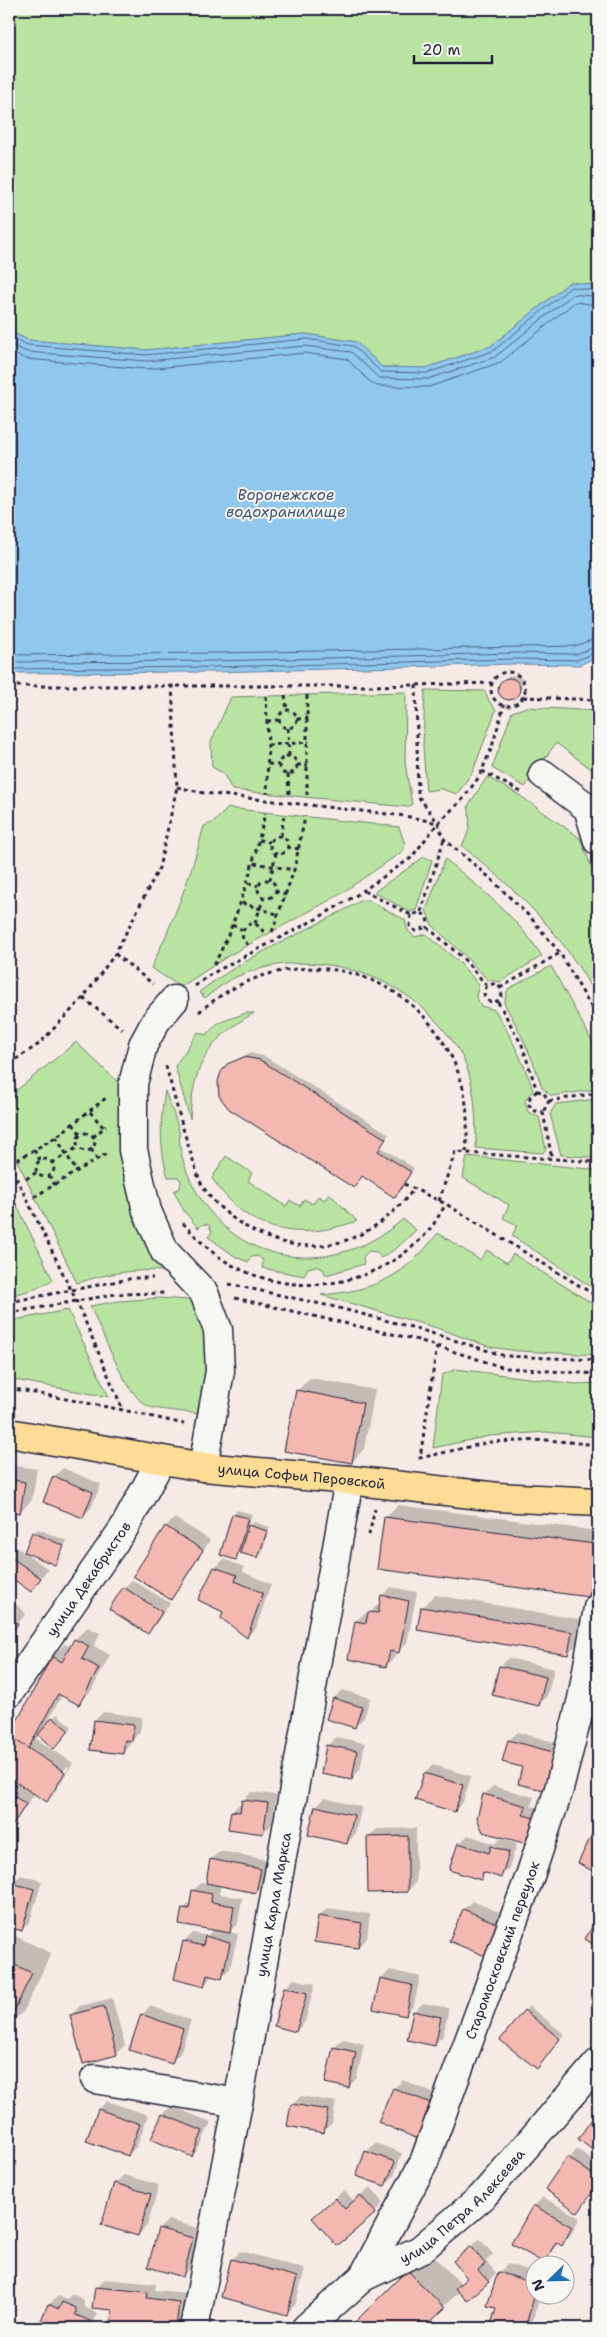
<svg xmlns="http://www.w3.org/2000/svg" width="607" height="2337" viewBox="0 0 607 2337" font-family="'Shantell Sans',sans-serif">
  <rect width="100%" height="100%" fill="#f5eae5"/>
  <filter id="ink" filterUnits="userSpaceOnUse"><feTurbulence type="fractalNoise" baseFrequency=".02" numOctaves="2"/><feDisplacementMap in="SourceGraphic" scale="10" xChannelSelector="R" yChannelSelector="G"/><feConvolveMatrix kernelMatrix="1 2 1 2 8 2 1 2 1" color-interpolation-filters="sRGB"/></filter>
  <g filter="url(#ink)">
    <g fill="#b9e3a0" stroke="#6e826e">
      <polygon points="9,9 598,9 598,286 570,282 491,346 426,368 382,367 356,342 305,334 146,350 28,340 9,331"/>
      <polygon points="425,690 485,691 489,701 496,710 473,771 457,794 441,789 426,791 423,746"/>
      <polygon points="406,692 405,763 412,804 408,807 232,790 223,773 212,767 211,742 231,697"/>
      <polygon points="526,707 598,711 598,774 556,743 525,787 492,768 512,712"/>
      <path d="M487,777L519,795L580,838L598,883V1001C565,935 519,892 462,846C470,832 471,821 468,806Z"/>
      <path d="M228,808L399,827L405,844L403,851L339,895L228,956L181,987L151,968C173,922 191,876 204,826L214,822Z"/>
      <polygon points="424,857 432,860 416,910 410,912 374,892"/>
      <path d="M445,859C480,888 518,918 542,956L500,982L488,980L463,954L432,925L426,910Z"/>
      <path d="M362,900H368L405,920L408,931L415,937L426,934L460,963L479,985L476,996L481,1006L495,1010C511,1036 523,1061 533,1090L525,1101L528,1112L539,1117L546,1149L543,1153L476,1148C476,1120 476,1092 466,1065C460,1049 447,1033 436,1021C385,965 295,945 226,982C219,987 212,993 205,998L199,992C248,954 309,931 362,900Z"/>
      <path d="M551,966L598,1052V1089L552,1096L542,1088C533,1058 520,1031 504,1003L508,989Z"/>
      <path d="M246,1013H254C207,1040 193,1066 190,1119L175,1066L198,1032L206,1035L218,1023Z"/>
      <path d="M76,1042L126,1090L167,1271C133,1269 109,1273 77,1283L9,1144V1108L17,1090Z"/>
      <path d="M165,1091C169,1103 175,1115 178,1127C180,1133 179,1140 180,1146C182,1160 188,1177 195,1189C238,1270 338,1277 403,1219L416,1230L397,1248L381,1258L377,1252L369,1251L363,1257L364,1264L326,1275L323,1269L316,1266L308,1268L304,1276L262,1268L263,1261L258,1256L252,1257L248,1262L236,1257L208,1237L212,1232L209,1225L203,1224L198,1228L184,1211L174,1191L180,1188L181,1181L178,1177H168C159,1148 160,1120 165,1091Z"/>
      <polygon points="598,1099 598,1158 561,1155 550,1114 556,1104"/>
      <path d="M226,1156L252,1173L248,1181L286,1206L290,1200L300,1206L304,1199L313,1204L318,1196L325,1200L329,1193L357,1221C297,1242 248,1233 212,1178Z"/>
      <polygon points="467,1156 598,1170 598,1291 512,1236 517,1225 503,1218 509,1205 463,1178"/>
      <polygon points="9,1189 53,1280 35,1289 9,1296"/>
      <path d="M438,1233L480,1260L487,1250L507,1263L513,1254L598,1307V1355L518,1351L490,1347L437,1328L321,1295C376,1290 404,1277 438,1233Z"/>
      <path d="M159,1298L190,1300L199,1307L209,1347L200,1414C188,1412 156,1410 147,1406C126,1395 101,1329 90,1306L119,1301Z"/>
      <polygon points="68,1310 109,1397 9,1379 9,1321"/>
      <polygon points="456,1369 576,1384 598,1383 598,1437 546,1432 489,1436 433,1448 442,1375"/>
    </g>
    <polygon fill="#8fc7ed" stroke="#6385a6" points="570,282 598,286 598,657 579,665 514,664 216,672 9,673 9,331 28,340 146,350 305,334 356,342 382,367 426,368 491,346"/>
    <g fill="#0003" fill-rule="evenodd">
      <polygon points="518,675 521,678 522,688 514,696 504,697 501,694 500,684 508,676"/>
      <polygon points="249,1053 264,1056 389,1134 381,1147 414,1168 399,1192 362,1176 354,1187 228,1065"/>
      <polygon points="310,1378 375,1390 364,1449 352,1462 297,1391"/>
      <polygon points="9,1465 37,1469 32,1500 20,1512 9,1510"/>
      <polygon points="63,1468 101,1484 91,1508 83,1516 54,1477"/>
      <polygon points="398,1505 598,1531 598,1586 588,1595 385,1517"/>
      <polygon points="237,1510 252,1514 247,1528 254,1522 270,1527 262,1553 258,1557 240,1551 235,1558 221,1554 233,1514"/>
      <polygon points="175,1518 210,1540 179,1589 171,1598 135,1575 166,1527"/>
      <polygon points="38,1529 67,1541 55,1564 33,1533"/>
      <polygon points="15,1546 48,1569 31,1590 9,1575 9,1553"/>
      <polygon points="224,1559 244,1567 243,1572 271,1584 256,1628 247,1636 224,1611 215,1568"/>
      <polygon points="132,1580 170,1603 156,1624 148,1633 124,1588"/>
      <polygon points="391,1587 417,1592 407,1643 398,1651 396,1651 395,1657 386,1666 356,1621 365,1613 369,1614 378,1604 381,1604 382,1596"/>
      <polygon points="435,1595 584,1620 580,1641 568,1653 422,1608"/>
      <polygon points="9,1597 26,1614 9,1633"/>
      <path d="M88,1627L100,1633L94,1646L110,1655L91,1691L78,1703L62,1695L45,1726L57,1714L72,1727L58,1743L40,1735L36,1739L73,1763L55,1792L47,1800L35,1793L9,1831V1738L53,1656L65,1644L71,1647L75,1639ZM67,1766L69,1767L54,1792H51Z"/>
      <polygon points="509,1658 554,1669 547,1696 539,1705 500,1666"/>
      <polygon points="342,1690 370,1698 364,1718 355,1726 334,1698"/>
      <polygon points="104,1712 142,1717 140,1731 123,1753 95,1720"/>
      <polygon points="518,1732 565,1745 555,1781 524,1766 509,1740"/>
      <polygon points="336,1737 365,1743 360,1770 351,1779 327,1746"/>
      <polygon points="433,1765 471,1776 463,1802 454,1810 425,1773"/>
      <polygon points="493,1786 534,1797 531,1806 546,1810 531,1844 484,1795"/>
      <polygon points="252,1792 276,1795 272,1824 263,1833 232,1811"/>
      <polygon points="324,1798 362,1807 355,1834 347,1843 316,1806"/>
      <polygon points="598,1827 598,1873 579,1863"/>
      <polygon points="416,1828 416,1882 408,1891 369,1837 377,1829"/>
      <polygon points="468,1835 495,1844 501,1838 517,1843 509,1868 500,1877 487,1872 480,1879 459,1844"/>
      <polygon points="220,1851 269,1860 265,1883 256,1892 221,1885 219,1894 242,1898 238,1923 229,1932 238,1934 230,1968 221,1977 213,1975 204,1985 184,1942 193,1933 207,1936 214,1929 183,1909 192,1900 193,1891 202,1882 207,1883 211,1859"/>
      <polygon points="21,1875 42,1881 30,1921 22,1929 9,1925 9,1893 12,1883"/>
      <polygon points="472,1901 511,1917 489,1956 464,1909"/>
      <polygon points="328,1908 370,1914 367,1938 358,1947 319,1916"/>
      <polygon points="598,1923 598,1945 587,1938"/>
      <polygon points="9,1933 51,1953 24,2011 9,2025"/>
      <polygon points="390,1970 420,1977 414,2005 405,2014 381,1979"/>
      <polygon points="294,1979 315,1984 305,2022 296,2031 275,2025 286,1987"/>
      <polygon points="112,1998 125,2045 116,2054 71,2015 80,2006"/>
      <polygon points="423,2003 449,2008 443,2036 434,2044 415,2011"/>
      <polygon points="150,2006 191,2020 180,2054 171,2062 142,2015"/>
      <polygon points="529,2006 564,2034 541,2063 502,2040"/>
      <polygon points="343,2039 364,2044 357,2078 348,2087 334,2048"/>
      <polygon points="403,2080 440,2096 426,2129 380,2122 394,2088"/>
      <polygon points="301,2096 336,2102 332,2123 324,2131 292,2105"/>
      <polygon points="107,2101 148,2115 137,2146 128,2155 88,2140 99,2109"/>
      <polygon points="171,2106 211,2122 200,2146 192,2155 153,2139 163,2114"/>
      <polygon points="598,2114 598,2152 579,2139"/>
      <polygon points="375,2143 402,2153 394,2176 385,2185 366,2152"/>
      <polygon points="577,2149 598,2164 598,2186 578,2211 546,2189"/>
      <polygon points="124,2175 159,2185 147,2226 138,2235 115,2183"/>
      <polygon points="370,2187 383,2203 375,2212 323,2209 344,2190 354,2201"/>
      <polygon points="543,2197 580,2218 570,2236 562,2244 559,2242 544,2262 534,2206"/>
      <polygon points="168,2220 201,2229 191,2267 183,2275 159,2229"/>
      <polygon points="480,2239 493,2254 486,2261 496,2273 488,2282 460,2291 422,2328 350,2327 428,2251 461,2284 468,2277 463,2253"/>
      <polygon points="240,2251 305,2269 295,2305 286,2314 232,2260"/>
      <polygon points="508,2264 534,2272 534,2294 541,2294 530,2328 491,2328 497,2308 499,2272"/>
      <polygon points="105,2279 156,2284 155,2290 187,2293 183,2328 111,2328 113,2309 96,2288"/>
      <polygon points="72,2294 84,2300 84,2307 98,2313 91,2328 44,2328 40,2326 49,2305 58,2296 66,2300"/>
    </g>
    <g fill="none" stroke-linecap="round" stroke-linejoin="round">
      <g stroke="#4e6482" stroke-width="1">
        <polyline points="9,337 28,345 146,355 306,339 353,346 381,372 427,373 493,351 571,287 598,291"/>
        <polyline points="9,344 27,352 147,361 305,346 351,352 379,378 428,379 495,357 573,294 598,297"/>
        <polyline points="9,352 26,359 147,369 305,353 347,359 369,381 377,386 429,387 501,362 575,302 598,305"/>
        <polyline points="9,655 216,653 575,646 598,638"/>
        <polyline points="9,662 216,661 514,653 576,654 598,646"/>
        <polyline points="9,669 216,667 514,659 577,660 598,652"/>
      </g>
    </g>
    <g fill="#f3b8b0" stroke="#22223b">
      <circle cx="509" cy="689" r="11"/>
      <polygon points="244,1057 260,1060 386,1139 378,1151 411,1172 395,1198 362,1176 354,1188 229,1109 219,1096 218,1081 221,1072 227,1064"/>
      <polygon points="296,1390 363,1403 352,1463 284,1451"/>
      <polygon points="53,1476 93,1492 83,1518 43,1502"/>
      <polygon points="9,1479 25,1482 20,1513 9,1512"/>
      <polygon points="232,1514 248,1518 236,1560 220,1555"/>
      <polygon points="384,1517 595,1544 589,1597 377,1569"/>
      <polygon points="248,1525 267,1531 258,1558 240,1553"/>
      <polygon points="165,1526 203,1550 171,1600 133,1576"/>
      <polygon points="32,1532 64,1546 55,1565 24,1552"/>
      <polygon points="9,1556 41,1578 31,1592 9,1576"/>
      <polygon points="214,1567 237,1575 235,1581 263,1593 247,1638 221,1618 223,1612 198,1600"/>
      <polygon points="123,1587 162,1612 148,1634 109,1609"/>
      <polygon points="381,1595 409,1601 399,1653 390,1651 386,1667 348,1659 355,1621 366,1623 368,1612 378,1613"/>
      <polygon points="421,1607 572,1632 568,1655 417,1630"/>
      <polygon points="9,1614 18,1624 9,1635"/>
      <polygon points="74,1639 89,1646 82,1659 99,1668 79,1705 58,1694 28,1749 9,1736 52,1656 62,1662"/>
      <polygon points="499,1666 546,1677 539,1706 492,1695"/>
      <polygon points="333,1698 362,1707 355,1728 326,1719"/>
      <polygon points="52,1717 69,1731 54,1749 38,1735"/>
      <polygon points="94,1720 134,1725 132,1741 125,1740 123,1754 90,1750"/>
      <polygon points="9,1736 65,1772 47,1802 9,1778"/>
      <polygon points="508,1740 557,1753 547,1791 518,1784 522,1767 502,1762"/>
      <polygon points="326,1745 357,1751 352,1780 321,1774"/>
      <polygon points="424,1773 463,1785 455,1812 415,1800"/>
      <polygon points="9,1793 26,1804 9,1831"/>
      <polygon points="483,1794 526,1806 523,1815 538,1819 531,1845 483,1832 477,1818"/>
      <polygon points="242,1800 268,1803 263,1834 228,1829 231,1811 240,1812"/>
      <polygon points="315,1806 354,1815 347,1844 308,1835"/>
      <polygon points="595,1828 598,1830 598,1874 578,1863"/>
      <polygon points="408,1836 408,1892 368,1893 367,1837"/>
      <polygon points="458,1843 489,1853 491,1846 509,1852 501,1878 483,1872 481,1880 449,1870"/>
      <polygon points="210,1859 261,1869 256,1893 206,1883"/>
      <polygon points="11,1883 34,1889 22,1931 9,1927 9,1891"/>
      <polygon points="192,1890 212,1894 211,1902 234,1906 230,1933 179,1924 182,1908 189,1909"/>
      <polygon points="463,1909 503,1926 490,1958 449,1941"/>
      <polygon points="318,1916 362,1923 358,1948 314,1942"/>
      <polygon points="592,1927 598,1930 598,1947 585,1939"/>
      <polygon points="205,1936 230,1943 222,1979 207,1975 204,1987 174,1979 183,1941 203,1946"/>
      <polygon points="9,1962 32,1973 9,2022"/>
      <polygon points="380,1978 412,1985 406,2016 373,2009"/>
      <polygon points="284,1987 307,1993 296,2032 274,2026"/>
      <polygon points="104,2006 117,2055 83,2064 70,2015"/>
      <polygon points="524,2010 560,2039 537,2069 500,2040"/>
      <polygon points="413,2011 441,2017 435,2046 407,2040"/>
      <polygon points="141,2014 183,2029 172,2064 129,2050"/>
      <polygon points="333,2047 356,2052 349,2088 325,2083"/>
      <polygon points="393,2088 433,2104 418,2139 378,2122"/>
      <polygon points="291,2104 328,2110 324,2133 287,2126"/>
      <polygon points="98,2109 140,2124 128,2156 86,2141"/>
      <polygon points="162,2114 203,2131 192,2157 151,2139"/>
      <polygon points="594,2116 598,2120 598,2154 578,2139"/>
      <polygon points="365,2151 395,2162 385,2186 356,2176"/>
      <polygon points="567,2157 598,2178 598,2184 578,2213 545,2189"/>
      <polygon points="114,2183 151,2194 138,2236 101,2225"/>
      <polygon points="360,2195 376,2213 337,2246 312,2218 335,2198 345,2209"/>
      <polygon points="533,2205 572,2227 562,2246 556,2242 544,2263 511,2244"/>
      <polygon points="158,2228 193,2238 183,2277 148,2267"/>
      <polygon points="471,2246 485,2264 478,2270 489,2282 467,2301 455,2288 467,2278 453,2261"/>
      <polygon points="231,2259 297,2277 287,2315 221,2297"/>
      <polygon points="407,2270 445,2308 424,2328 349,2328"/>
      <polygon points="498,2272 534,2283 535,2294 525,2328 490,2328 496,2308 487,2306"/>
      <polygon points="95,2287 148,2292 147,2298 179,2302 176,2328 110,2328 112,2310 92,2308"/>
      <polygon points="62,2302 76,2308 76,2315 90,2321 87,2328 38,2327 48,2304 59,2309"/>
    </g>
    <g fill="none" stroke-linecap="round" stroke-linejoin="round">
      <g stroke="#22223b" stroke-width="31">
        <g id="minor">
          <polyline points="543,774 588,808 598,841"/>
          <polyline points="174,1000 156,1021 143,1045 133,1084 133,1150 147,1211 165,1252 204,1293 218,1330 220,1371 203,1467"/>
          <path id="s1" d="M9,1693L124,1528L161,1460"/>
          <polyline points="95,2079 238,2103"/>
          <path id="s2" d="M363,2277L424,2162L531,1873L559,1789L582,1699L598,1608"/>
          <path id="s3" d="M194,2328L238,2103L349,1480"/>
          <path id="s4" d="M306,2328L363,2277L420,2250L482,2197L598,2063"/>
        </g>
      </g>
      <g stroke="#22223b" stroke-width="31">
        <g id="major">
          <path id="s5" d="M9,1433L203,1467L349,1480L498,1497L598,1502"/>
        </g>
      </g>
      <g stroke="#22223b" stroke-width="3" stroke-dasharray="4 4" stroke-linecap="butt">
        <circle cx="508" cy="689" r="17"/>
        <polyline points="416,685 418,796 438,823 444,839 489,877 531,918 560,953 598,1019"/>
        <polyline points="9,686 375,686 492,683"/>
        <polyline points="285,695 287,710"/>
        <polyline points="307,695 307,798"/>
        <polyline points="266,696 268,745 267,794"/>
        <polyline points="523,697 598,700"/>
        <circle cx="288" cy="719" r="9"/>
        <polyline points="297,719 308,718"/>
        <polyline points="267,721 279,720"/>
        <polyline points="288,728 289,756"/>
        <polyline points="268,745 309,742"/>
        <circle cx="288" cy="765" r="9"/>
        <polyline points="268,764 279,765"/>
        <polyline points="297,765 308,765"/>
        <polyline points="482,771 521,792"/>
        <polyline points="288,774 289,796"/>
        <polyline points="177,787 204,793 405,816 438,823"/>
        <polyline points="281,836 284,815"/>
        <circle cx="279" cy="845" r="9"/>
        <polyline points="259,840 270,842"/>
        <polyline points="287,847 299,849"/>
        <polyline points="254,863 294,870"/>
        <polyline points="270,880 276,853"/>
        <circle cx="267" cy="889" r="9"/>
        <polyline points="248,883 258,886"/>
        <polyline points="275,891 286,895"/>
        <path d="M364,891L411,915L421,912C427,917 429,920 427,927"/>
        <polyline points="242,903 280,915"/>
        <polyline points="421,912 444,839"/>
        <polyline points="411,915 410,926 415,931 427,927"/>
        <polyline points="255,923 264,897"/>
        <polyline points="232,925 243,930"/>
        <polyline points="427,927 463,958 487,986"/>
        <polyline points="272,932 294,870 305,817"/>
        <path d="M248,945L243,940C241,930 245,924 255,923L263,931V936"/>
        <polyline points="115,954 153,984"/>
        <path d="M214,965C239,916 253,866 265,813"/>
        <circle cx="493" cy="993" r="9"/>
        <polyline points="195,986 211,974 316,919 355,896 411,858 438,823 462,800 479,777 492,747 504,705"/>
        <polyline points="500,988 560,953"/>
        <polyline points="83,998 122,1029"/>
        <polyline points="498,1002 522,1045 537,1091"/>
        <path d="M199,1012C291,932 426,965 462,1084C468,1106 468,1129 466,1152"/>
        <polyline points="9,1064 39,1044 83,998 115,954 159,868 177,787 172,685"/>
        <path d="M166,1066C174,1096 182,1127 192,1157C195,1165 197,1175 201,1183C210,1200 227,1215 243,1225C306,1264 370,1246 413,1190"/>
        <polyline points="537,1091 530,1097 529,1105 535,1111 543,1112"/>
        <polyline points="537,1091 543,1092 549,1101 543,1112"/>
        <polyline points="549,1101 598,1093"/>
        <polyline points="90,1112 104,1128"/>
        <polyline points="543,1112 552,1159"/>
        <polyline points="73,1124 81,1135"/>
        <circle cx="86" cy="1142" r="9"/>
        <polyline points="56,1137 77,1172"/>
        <polyline points="93,1137 106,1126"/>
        <polyline points="91,1149 97,1159"/>
        <polyline points="34,1150 40,1160"/>
        <circle cx="45" cy="1168" r="9"/>
        <polyline points="17,1160 56,1137 106,1098"/>
        <polyline points="9,1163 76,1300 123,1410"/>
        <polyline points="52,1163 78,1147"/>
        <polyline points="49,1175 55,1185"/>
        <polyline points="26,1179 37,1172"/>
        <polyline points="404,1184 446,1204 598,1297"/>
        <polyline points="9,1190 9,1189"/>
        <polyline points="34,1197 106,1154"/>
        <polyline points="439,1201 455,1152 598,1162"/>
        <polyline points="9,1209 17,1205"/>
        <path d="M183,1223C195,1236 207,1249 222,1259C287,1301 371,1290 424,1236C433,1227 439,1215 446,1204"/>
        <polyline points="229,1284 335,1307 415,1328 505,1356 598,1360"/>
        <polyline points="235,1298 418,1340 505,1368 598,1374"/>
        <polyline points="9,1302 134,1278 153,1278"/>
        <polyline points="9,1313 116,1294 166,1293"/>
        <polyline points="437,1346 420,1458 490,1442 548,1440 598,1445"/>
        <polyline points="9,1388 123,1410 184,1424"/>
        <polyline points="369,1535 375,1509"/>
      </g>
      <use href="#minor" stroke="#f6f6f2" stroke-width="28"/>
      <use href="#major" stroke="#ffdd96" stroke-width="28"/>
    </g>
  </g>
  <g text-anchor="middle" stroke-width="4" stroke-linejoin="round" paint-order="stroke">
    <g font-size="14" fill="#22223b" stroke="#f6f6f2">
      <text dy="5" stroke="none"><textPath href="#s5" startOffset="296">улица Софьи Перовской</textPath></text>
      <text dy="5" stroke="none"><textPath href="#s1" startOffset="139">улица Декабристов</textPath></text>
      <text dy="5" stroke="none"><textPath href="#s3" startOffset="431">улица Карла Маркса</textPath></text>
      <text dy="5" stroke="none"><textPath href="#s2" startOffset="356">Старомосковский переулок</textPath></text>
      <text dy="5" stroke="none"><textPath href="#s4" startOffset="200">улица Петра Алексеева</textPath></text>
    </g>
    <g font-size="15" font-style="italic" fill="#435470" stroke="#f6f6f2">
      <text x="286" y="500">Воронежское<tspan x="286" dy="17">водохранилище</tspan></text>
    </g>
  </g>
  <rect width="607" height="2337" fill="none" stroke="#f6f6f2" stroke-width="30"/>
  <rect x="15" y="15" width="577" height="2307" fill="none" stroke="#22223b" stroke-width="2" filter="url(#ink)"/>
  <g transform="translate(550 2280) rotate(247)"><circle r="24" fill="#f6f6f2" stroke="#a1a1a9"/>
  <path d="M0-4L9 19L0 12L-9 19Z" fill="#1f6fb2"/>
  <text y="-8" font-size="14" font-weight="bold" text-anchor="middle" fill="#22223b">N</text>
  </g>
  <path d="M414 55v8h78v-8" fill="none" stroke="#22223b" stroke-width="2.5"/>
  <text x="422" y="55" font-size="15" fill="#22223b" stroke="#f6f6f2" stroke-width="4" paint-order="stroke">20 m</text>
</svg>
